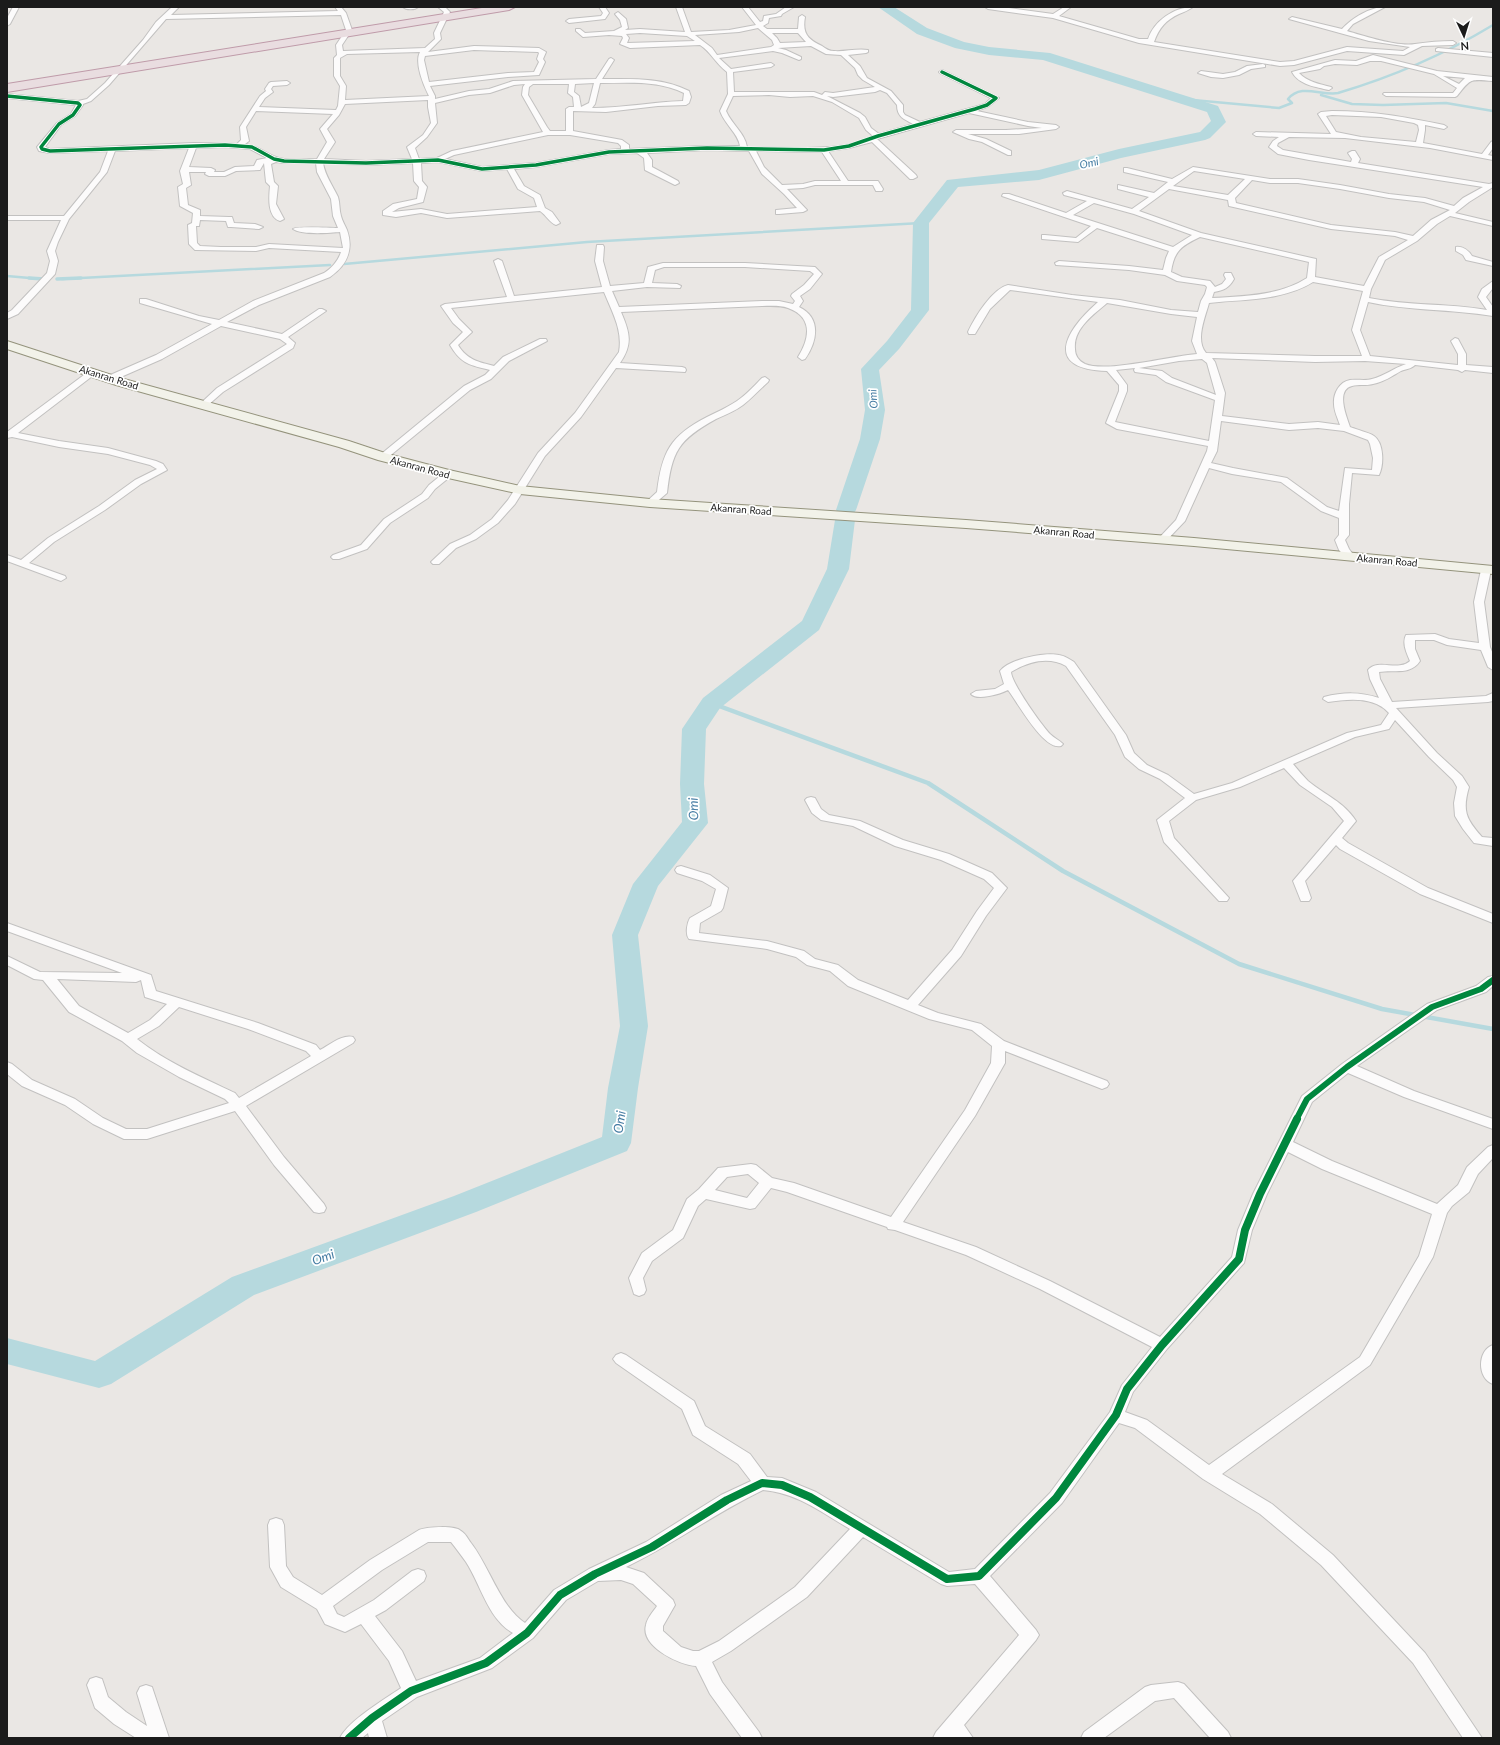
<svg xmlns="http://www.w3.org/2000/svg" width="1500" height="1745" viewBox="0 0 1500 1745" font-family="Lato,sans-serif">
  <rect width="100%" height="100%" fill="#eae7e4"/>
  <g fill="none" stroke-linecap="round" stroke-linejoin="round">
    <g stroke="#b6d9de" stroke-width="2.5">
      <polyline points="1321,95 1352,104 1383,105 1446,103 1493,111"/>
      <path d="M1182,99L1279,108L1292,103L1288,99C1301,83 1321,96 1338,93C1392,77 1445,54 1493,25"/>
      <polyline points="344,264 587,242 921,223"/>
      <polyline points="7,276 41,279"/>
      <polyline points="62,279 330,265"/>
    </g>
    <g stroke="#b6d9de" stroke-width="3.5">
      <polyline points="29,278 44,279"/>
      <polyline points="57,279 81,278"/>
    </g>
    <polyline stroke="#b6d9de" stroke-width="4.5" points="711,703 928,783 1063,871 1239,964 1382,1009 1493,1029"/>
    <polygon fill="#b6d9de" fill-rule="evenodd" points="878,7 894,7 927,28 964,42 989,47 1050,53 1218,106 1226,122 1210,138 1205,140 1121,158 1039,180 958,187 929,223 929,310 899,349 879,370 885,410 880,439 856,510 853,514 850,515 855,520 849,569 819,630 720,708 706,729 704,784 708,823 658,886 638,935 648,1026 638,1088 631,1143 627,1151 476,1212 254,1295 111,1384 99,1388 7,1364 7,1338 95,1361 232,1277 454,1196 602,1137 608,1088 620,1026 612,935 633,884 682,822 680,784 682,729 703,698 802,621 827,569 835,520 838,516 841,515 836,510 860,439 865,410 861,369 887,341 911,310 913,223 947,180 1039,170 1119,149 1200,132 1211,121 1207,112 1043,60 989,55 955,48 917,34"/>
    <g stroke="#c2c1c0" stroke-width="2">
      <g id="street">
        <polygon points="13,7 19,7 10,24 7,26 7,18"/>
        <path d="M172,7H179L171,15L338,11L335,7H341L346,13L352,30L342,45L343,51L425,48L435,39L434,33L444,12L438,7H445L450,12L440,33L441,39L428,52L474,46L539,48L546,52L543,59L545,62L539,75L508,77L430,86L435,96V99L469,91L489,89L513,81L596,79L609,59L611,58L614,60L602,79C631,79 662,77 689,91L691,97L689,103L686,105L658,106L606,112L573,111V131L622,140L629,145V149L707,146H740C738,133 725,125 720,111L728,94L727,72C715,63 712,53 700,45L630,48L620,44L623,38L622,36L609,35L583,37L576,31V29H580L585,33L614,31L622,27L620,20L615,14L618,12L626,19L628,28L625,30L640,29L685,32L676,7H682L691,32L729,30L756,25L742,7H748L760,22L763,21L764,16L776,14L786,7H794L782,14L781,16L769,18L768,23L763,26L767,29H798L799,17L802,15L805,17C802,34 808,39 822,46C826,49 829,51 834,51C844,52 857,48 868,50V52L866,53L848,55L860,66L867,78L891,91L903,105V112L905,115L920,122L985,104L991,98L940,73L939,72L942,70L999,98L989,106L977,111L1028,122L1056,125L1059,127L1056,129L1019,134H968L986,139L1011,151V155H1008L982,142L969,139L953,132L956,130H1006L1042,128L1028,126L969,113L877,139L916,175L917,177L913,179H910L872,142L849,148L828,151L848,181H878L883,189L882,191H876L873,185H815L803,188L787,189L807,210L803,212L779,214H776V210L797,208L784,194L762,174L749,151L707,150L647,153L652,160V167L678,181L679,183L675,185L645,170L644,158L637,153L609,154L536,167L514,169L524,186L540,195L545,208L552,212L560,223L556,225C550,223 546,215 540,211L447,218L421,213L396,217L383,215V211L393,204L417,199L419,187L414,181L413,163L366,165L323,163C325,176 333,186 338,197C340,203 339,210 341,216C342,221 345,225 347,230C354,250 347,265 330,277L259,305L227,322L282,334L319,309H322L326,311L288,337L295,343L293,348L223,392L207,406L204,407L200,404L217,388L287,344L280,339L221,326L162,359L114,380H108L107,378L108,376L156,355L212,324L140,303V299H146L199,316L219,320L253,301L324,273C332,268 338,261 341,252L269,248L256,251L195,250L189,244L188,225L192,223L193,213L180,206L178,187L183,184L180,171L189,148L115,151L107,172L69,219L58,242L55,251L58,261L55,274L18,314L7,319V313L12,310L47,273L50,261L47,251L61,220H7V216H64L100,172L108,151L50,153L39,151L37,147L57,123L71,114L76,105L7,98V94L78,101L87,99L105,83L143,40L156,22ZM341,15L346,30L336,45L337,55L334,58V76L340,86L338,106L336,110L259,107L265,98L273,92L271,89L273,86L287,85L290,83L287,81L271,82L269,83L265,89L266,91L260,96L240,127L241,140L237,144L194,143L50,149L45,147L61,125L75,116L83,105V104L91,101L109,85L166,19ZM758,28L772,40L774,45L771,47L717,55L712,48L695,35L739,32ZM640,33L687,36L695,41L627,43L629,38L626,34ZM772,33H798L806,42L780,43L777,38ZM811,46L826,54L841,55L855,68L858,75L863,80L875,87L833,93L825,92L822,95L814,92H734L733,72L771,67L774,65L771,63L731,69L719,58L773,51L782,53L799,60L801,59V57L786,50L778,48ZM474,50L538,52L539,53L537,59L539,62L534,72L508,73L429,82L424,60L425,56ZM420,52C414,63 424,86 429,96L345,100L346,86L340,76V58L347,54ZM594,83L589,103L581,107L579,96L574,92L575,84ZM600,83C628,83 658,80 684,93L683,101C653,102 622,108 592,108L595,104ZM525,84L523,87L522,95L543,132L452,151L437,158L419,159L415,148L427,137L437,123L435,103L469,95L490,93L514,85ZM533,84H569L568,93L573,97L574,107H569L566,109V131H550L547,127L528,95L529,87ZM880,90L887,93L897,105C897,117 904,119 913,124L879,134L871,128L865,117L860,113L827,96L833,97L875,92ZM769,95L790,97L813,96L832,102L859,118L866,130L873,136C844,153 781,147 747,147C745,133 732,125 726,111L733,96ZM428,100V107L431,123L423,135L407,147L412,159L366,161L324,159L335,142L327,129L339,115L345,104ZM256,111L333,114L320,129L327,142L317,159C304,159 288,162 276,157C265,153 257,145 245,144L249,141L246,127ZM548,135H570L618,143L621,146V149L609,150L536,163L482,167L445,159L454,155ZM225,147L250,149L267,158L257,160L254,166L235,167L224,172H214L215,170L211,168L189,167L196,148ZM756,151L822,152L841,181H815L803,184L782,185L764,167ZM276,162L284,163H316L317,172L331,199L333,216L338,228C330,228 297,226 293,229C301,235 329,233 340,232L343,248L269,244L256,247H221L200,246L197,243L196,226H199L200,220L226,221L228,227H231L259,229L263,227L255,224L234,223L232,217H229L200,216V210L188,205L186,188L191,185L189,172H206L205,174L209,176H225L236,171L260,170L264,163L266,182L270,186C269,197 267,217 280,221L284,219L276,204L278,186L274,182L271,164ZM438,162L482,171L507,169L518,189L534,198L537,207L447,214L421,209L392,212L399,208L423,202L427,187L422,181L421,163Z"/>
        <path d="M403,7H418C415,10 406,10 403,7Z"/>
        <polygon points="599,7 605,7 609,13 605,19 569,23 566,21 569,19 601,16 603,13"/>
        <path d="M985,7H1002L1053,14L1064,7H1071L1059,16L1139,39H1148C1154,21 1174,7 1193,7C1189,10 1184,12 1179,14C1166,20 1159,28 1154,42L1280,62L1294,61L1347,47L1403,51L1410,47L1369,41L1289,19L1292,17L1342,29C1352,18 1370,7 1385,7L1353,24L1347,31C1364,36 1398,47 1415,44C1428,42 1440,41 1453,41L1456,43L1453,45L1422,46L1404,55L1347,51L1294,65L1280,66L1139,43L1053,18L988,9Z"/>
        <polygon points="1438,48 1493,53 1493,57 1436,51 1436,49"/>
        <path d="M1373,55L1437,71L1493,77V81C1470,79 1471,78 1457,96L1455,97L1386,96L1383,94L1384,93H1453L1457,88L1434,74L1381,61H1370L1357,65L1335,64L1324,66L1320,69L1299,73C1307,82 1320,84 1331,87L1332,88L1329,90C1316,87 1299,85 1292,72L1335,60L1356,61ZM1443,76L1465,78L1459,84Z"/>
        <polygon points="1263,64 1265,65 1265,67 1251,69 1239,75 1223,78 1211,77 1198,73 1201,71 1223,74 1235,72 1247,66"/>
        <path d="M1332,111C1373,111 1405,117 1444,125L1447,127L1444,129L1425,125V130L1423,143L1482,154L1491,142L1493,141V148L1488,155L1493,156V160L1430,148L1345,138L1289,137L1278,143L1277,146L1283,150L1351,162L1352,159L1348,153L1352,151H1355L1360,159L1358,163L1489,184L1493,183V187L1469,202L1455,213L1493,222V226L1450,216L1437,224L1417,241L1385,260L1371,289L1369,298C1408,306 1448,303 1487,310L1478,297L1482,289L1493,281V288L1486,297L1493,307V316C1451,309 1409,311 1368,302L1360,330L1370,356L1458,365V354L1451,341L1455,338L1458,339L1466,354V365L1493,367V373L1465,370L1462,372L1458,370L1415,365C1411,369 1406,369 1401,371C1392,376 1384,382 1373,384C1366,386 1358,384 1352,386C1335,390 1347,418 1350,427C1357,430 1368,432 1374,436C1384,443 1384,465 1379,475L1352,473L1349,504V535L1345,540L1349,549L1355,557L1353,559H1347L1339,550L1335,540L1339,535V518L1321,511L1281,482L1232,474L1209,468L1185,521L1165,542H1159L1157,540L1159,538L1176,520L1207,451L1208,446L1117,429L1106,423L1119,391V385L1107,371C1043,369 1065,331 1098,302L1010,290L990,309L975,334H969L968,332C975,317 992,289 1008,285L1072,295L1120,300L1171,310L1198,312L1201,301L1205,294L1207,287L1205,285L1177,281L1165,275L1129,270L1056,265L1055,263L1059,261L1129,266L1163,270L1166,258L1169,251L1097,228L1078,242L1042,239V235H1045L1076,238L1091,226L1002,196L1003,194H1009L1066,213L1087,201L1064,195L1063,193L1067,191L1132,209L1149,197L1118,189V185L1154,193L1168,182L1124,172V168H1127L1172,179L1193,167L1270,179H1298L1340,185L1389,194L1425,198L1454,206L1463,198L1483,187L1309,160L1278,154L1269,147L1273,141L1279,137L1256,136L1253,134L1256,132L1331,134L1318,114L1321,112ZM1332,115L1381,117L1414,123L1418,125L1419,130L1416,142L1361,137L1336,132L1326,116ZM1194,171L1245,179L1228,195L1173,186ZM1252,180L1270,183H1298L1340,189L1389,198L1424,202L1450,210L1431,220L1413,236L1395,232L1331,225L1236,203L1235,198ZM1169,189L1228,200L1229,206L1331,229L1395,236L1408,240L1379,257L1364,286L1315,277L1316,259L1201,233L1139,211ZM1094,203L1134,214L1192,235L1173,247L1073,215ZM1200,237L1309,262L1307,278C1279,296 1243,296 1212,298L1214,292C1224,290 1229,288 1234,279L1231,273H1225L1224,275L1226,279L1222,284L1215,287L1210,281L1182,277L1171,272C1174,251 1181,246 1200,237ZM1313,282L1363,291L1352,330L1362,356H1315L1206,353C1195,340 1205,318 1209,303C1243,299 1283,301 1313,282ZM1107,303L1171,314L1197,317L1192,341L1197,354C1170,356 1107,373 1085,364C1079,361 1075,356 1075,349C1073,329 1093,315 1107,303ZM1212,358L1315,362L1365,361L1406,364C1394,368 1384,376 1372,379C1365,381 1357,379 1350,380C1339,382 1333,394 1334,404C1334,411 1338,419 1340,425L1318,422L1289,424L1222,416L1225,393L1215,362ZM1202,359L1207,363L1216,395L1172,378L1162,371L1139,368L1179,361ZM1135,368L1134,370L1135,372L1156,375L1166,382L1215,400L1209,441L1115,422L1127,391V385L1116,370ZM1221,421L1289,430L1318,428L1344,431L1368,440L1370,444L1373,458L1372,470L1345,468L1339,511L1327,507L1287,478L1233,468L1211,463L1217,451Z"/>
        <path d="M597,245H603L604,247L603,261L610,286L644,283L648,267L663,263H745L815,267L822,274L810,289L800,296L803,301L799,307C822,318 817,342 805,359L802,360L798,357C810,338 813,317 788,308C780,305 770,306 762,306L621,312C630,333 633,344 620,363L682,367L685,368L686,370L685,372L616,368L581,417L545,456L515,504L498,523L476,539L456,548L439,564H433L431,562L433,560L450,544L470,535L492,519L508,500L538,453L575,413L619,352C623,330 612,312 604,292L451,308L459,319L472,332L458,345C467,360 479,362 494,366L503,357L540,339H546L547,341L509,361L491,379L470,390L386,459H380L378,457L380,455L464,386L485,375L490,370C470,365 461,364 450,345L463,332L453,323L441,306L445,304L507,297L494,261L498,259L502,261L514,296L602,287L595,261ZM664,267H745L810,271L814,274L804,285L792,294L791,296L795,301L793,304L779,301H762L619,307L612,291L647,287L680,288L681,286L677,284L652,283L655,270Z"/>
        <path d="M1456,247C1463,246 1469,251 1472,256L1493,262V266L1466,260L1463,255L1456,251Z"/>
        <polygon points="92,369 96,372 95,374 18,433 59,441 108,448 156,461 163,464 167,470 141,484 105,510 54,542 29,563 65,576 66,578 61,581 7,561 7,555 21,560 48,538 99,506 135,480 157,469 150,465 108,454 59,447 12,437 7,438 7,432"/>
        <path d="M765,377L769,380L768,382C760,389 752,398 743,405C735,411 725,415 716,419C678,440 672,451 667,493L653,505H647L645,503L657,492C662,452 670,436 707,417C717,412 728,407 737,401C746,395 754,386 762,378Z"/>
        <polygon points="448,471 453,474 451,476 435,489 428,498 390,523 367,549 339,559 333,559 331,557 333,555 361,545 384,519 422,494 429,485 445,472"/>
        <path d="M1486,567L1491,570L1484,602L1490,647L1493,654V670L1488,667L1481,650L1447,645L1434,640H1415V649L1420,661C1410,676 1394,669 1379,672L1380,679L1392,702L1486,696L1493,693V701L1488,702L1396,708L1437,753L1462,776L1469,787C1462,811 1466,819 1482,837L1493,838V846L1474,843L1463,829L1455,816L1454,803L1457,787L1453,780L1429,757L1395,720L1389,729L1355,737L1293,764C1298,770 1303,776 1308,781C1325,795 1344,802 1356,821L1342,838L1348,843L1428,888L1493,914V923L1420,894L1340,849L1336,845L1305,881L1311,898L1309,901H1301L1293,881L1344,821L1332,807L1300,785L1284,768L1240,787L1196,800L1169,821L1174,838L1229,898L1227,901H1219L1164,842L1157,820L1185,798L1160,779L1139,769L1125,757L1115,735L1066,666C1048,656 1028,662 1011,672C1012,684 1041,724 1050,734C1054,738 1059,740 1063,744L1061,746C1044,751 1018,703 1008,690C1000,694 977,701 971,694L976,691L995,689L1004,684L1000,671C1009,659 1045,652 1059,655C1065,656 1069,659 1074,662L1126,735L1134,753L1147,765L1168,775L1194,794L1232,783L1347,733L1381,725L1389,713C1374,696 1348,699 1328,702L1323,699L1324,697C1344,692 1360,692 1379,698L1370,679L1368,670C1378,658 1398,672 1410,661C1406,652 1402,643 1406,635L1435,634L1449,639L1479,643L1474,602L1481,570Z"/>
        <path d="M811,797L815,798L821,809L829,815L860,821L903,840L949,854L992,873L1007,888L986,916L961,956L918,1005L938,1013L981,1024L1004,1041L1107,1081L1109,1084L1107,1087L1102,1089L1097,1087L1005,1051V1063L975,1116L903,1222L976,1247L1050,1281L1160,1337L1232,1257L1238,1230L1253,1194L1302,1096L1342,1064L1427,1004L1476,986L1488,977L1493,976V986L1486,992L1437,1010L1357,1066L1414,1091L1493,1119V1129L1404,1097L1348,1073L1312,1102L1293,1142L1332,1161L1437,1204L1458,1185L1467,1167L1488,1147L1493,1145V1158L1478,1174L1469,1192L1452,1206L1447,1213L1433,1257L1370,1365L1222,1474L1272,1504L1333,1555L1425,1653L1482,1738H1463L1413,1663L1321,1565L1260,1514L1203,1479L1135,1428L1119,1423L1062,1503L990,1576L1036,1630L1039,1635L1036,1640L964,1725L973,1738H933L936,1732L1019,1635L975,1584L947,1586L941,1584L863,1537L807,1597L731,1651L712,1662L722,1682L759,1732L762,1738H742L710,1694L696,1666C679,1665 640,1646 646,1625C647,1618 653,1612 657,1606L633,1584L621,1580L598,1581L566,1600L533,1638L492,1668L417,1697L382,1721L387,1738H369L368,1733L362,1738H340C348,1721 385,1699 401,1688L389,1661L361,1624L345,1632L325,1624L317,1609L281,1587L270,1567L268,1525L270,1520L276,1518L282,1520L284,1525L286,1566L293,1577L322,1595L370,1560L419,1530C427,1527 455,1525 461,1531C465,1533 468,1539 471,1543C489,1566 501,1608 525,1623L554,1590L589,1569L646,1542L721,1495L751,1481L738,1464L693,1435L682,1409L616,1363L613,1359L616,1355L621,1353L626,1355L694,1401L705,1426L750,1454L767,1477L782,1478L816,1492L949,1572L975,1569L1050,1493L1110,1412L1122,1385L1152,1347L1040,1289L966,1255L895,1230L888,1229L887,1227L787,1192L771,1188L755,1208L750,1209L706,1199L698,1206L683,1238L652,1261L643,1278L646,1290L644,1294L639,1296L634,1294L629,1278L642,1253L673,1230L687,1199L699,1189L718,1168L751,1164L756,1165L772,1178L794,1183L891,1217L965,1110L991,1063L992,1046L972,1030L929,1019L848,986L830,971L807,965L796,957L767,949L689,939C685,934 687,923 690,918L711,906L716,889L702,881L677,873L675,870L677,867L681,866L710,875L728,888L723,908L721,911L700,923L699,933L767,941L804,951L815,959L838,965L858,980L908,1000L952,950L977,911L994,888L984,879L941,860L895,846L853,826L821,820L812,813L805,800L807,798ZM1288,1152L1322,1169L1432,1214L1419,1256L1360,1357L1209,1465L1147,1420L1125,1412L1133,1392L1167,1349L1244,1263L1252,1230L1267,1194ZM748,1174L759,1183L747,1198L715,1190L727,1177ZM763,1490C797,1493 821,1512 850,1529L795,1587L719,1641L699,1651H693L681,1647L663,1631V1626L675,1605L673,1600L644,1573L626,1567C674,1544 715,1513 763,1490ZM428,1542H451C456,1548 461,1555 466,1562C481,1585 488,1619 513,1633L480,1658L416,1681L402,1651L375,1616L386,1610L424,1581L426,1576L424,1571L418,1569L412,1571L374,1600L344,1617L337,1614L333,1606L382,1570Z"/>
        <path d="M7,923L151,975L156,991L258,1023L316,1045L320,1050C330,1045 342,1034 353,1037L355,1040L353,1043L246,1106L284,1157L324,1204L326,1208L324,1212L319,1213L314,1212L274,1165L235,1111L147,1139H124L93,1124L65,1105L22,1086L7,1074V1062L12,1064L32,1080L75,1099L103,1118L126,1129H147L229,1103L225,1099L179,1077L137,1053L122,1041L69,1012L43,980L34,979L7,965V956L40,972L122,973L7,931ZM57,979L136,982L141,980L145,997L167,1004L150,1020L128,1033L79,1006ZM179,1007L248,1029L306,1051L311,1056L239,1098L235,1093C201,1077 166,1062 137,1039L159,1026Z"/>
        <path d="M1493,1345V1384C1477,1379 1477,1350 1493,1345Z"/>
        <polygon points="96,1677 102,1679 108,1697 126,1712 147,1726 137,1693 140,1687 146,1685 152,1687 169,1738 136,1738 114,1724 95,1708 87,1685 90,1679"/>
        <polygon points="1178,1682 1184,1684 1228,1732 1231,1738 1210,1738 1174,1698 1155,1701 1104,1738 1081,1738 1084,1732 1145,1687 1151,1685"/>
      </g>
    </g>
    <g stroke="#94937c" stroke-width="2">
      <polygon id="secondary" points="7,341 124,379 349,441 388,454 449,470 520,486 650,499 966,520 1194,538 1493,566 1493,574 1194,546 966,528 650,507 520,494 448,478 378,460 339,447 116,385 7,349"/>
    </g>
    <g stroke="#bf9ba9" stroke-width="2">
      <polygon id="highway" points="488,7 515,7 509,10 7,92 7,84"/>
    </g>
    <use href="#street" fill="#fcfbfb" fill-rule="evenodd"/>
    <use href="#secondary" fill="#f2f2e9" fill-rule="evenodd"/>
    <use href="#highway" fill="#e9dde0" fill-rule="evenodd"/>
    <g stroke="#fff" stroke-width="5">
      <polyline id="cycleway-far2" points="7,96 78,103 80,105 73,115 59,124 41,147 42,149 50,151 225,145 252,147 274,159 284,161 366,163 438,160 482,169 536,165 609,152 707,148 824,150 849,146 878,136 975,109 987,105 996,98 942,72"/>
    </g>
    <g stroke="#fff" stroke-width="8">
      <polyline id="cycleway-far1" points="1296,1120 1307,1099 1347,1067 1432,1007 1481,989 1493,980"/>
    </g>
    <g stroke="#fff" stroke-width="10">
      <polyline id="cycleway" points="349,1738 372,1718 411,1691 486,1663 527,1633 560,1595 595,1574 652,1547 727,1500 762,1483 782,1485 810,1497 947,1579 979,1576 1056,1498 1116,1415 1127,1389 1162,1345 1239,1259 1245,1230 1260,1194 1297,1119"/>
    </g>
    <use href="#cycleway-far2" stroke="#00873e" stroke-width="3.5"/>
    <use href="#cycleway-far1" stroke="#00873e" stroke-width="6"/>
    <use href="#cycleway" stroke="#00873e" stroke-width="8"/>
  </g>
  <g text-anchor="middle" stroke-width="3.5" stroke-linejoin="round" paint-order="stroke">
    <g font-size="10" fill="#1b1b1b" stroke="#fff">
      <text transform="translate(109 377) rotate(17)" y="4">Akanran Road</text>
      <text transform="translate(420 467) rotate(15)" y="4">Akanran Road</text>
      <text transform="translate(741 509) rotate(4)" y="4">Akanran Road</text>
      <text transform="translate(1064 532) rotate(5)" y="4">Akanran Road</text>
      <text transform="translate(1387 560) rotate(5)" y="4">Akanran Road</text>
    </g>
    <g font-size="11" font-style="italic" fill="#457ca3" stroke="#fff">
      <text transform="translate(1089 163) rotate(-13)" y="4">Omi</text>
      <text transform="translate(873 399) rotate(-94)" y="4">Omi</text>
    </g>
    <g font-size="13" font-style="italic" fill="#457ca3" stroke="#fff">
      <text transform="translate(693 809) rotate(-91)" y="5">Omi</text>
      <text transform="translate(619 1122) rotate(-81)" y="5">Omi</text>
      <text transform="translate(323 1257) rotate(-20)" y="5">Omi</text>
    </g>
  </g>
  <rect width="1500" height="1745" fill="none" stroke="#1b1b1b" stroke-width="16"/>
  <g transform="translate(1464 36) rotate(176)" stroke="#ffffff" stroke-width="3" paint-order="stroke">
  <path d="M0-3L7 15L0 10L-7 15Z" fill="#1b1b1b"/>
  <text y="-6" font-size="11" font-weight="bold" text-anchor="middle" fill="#1b1b1b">N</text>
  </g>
</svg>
